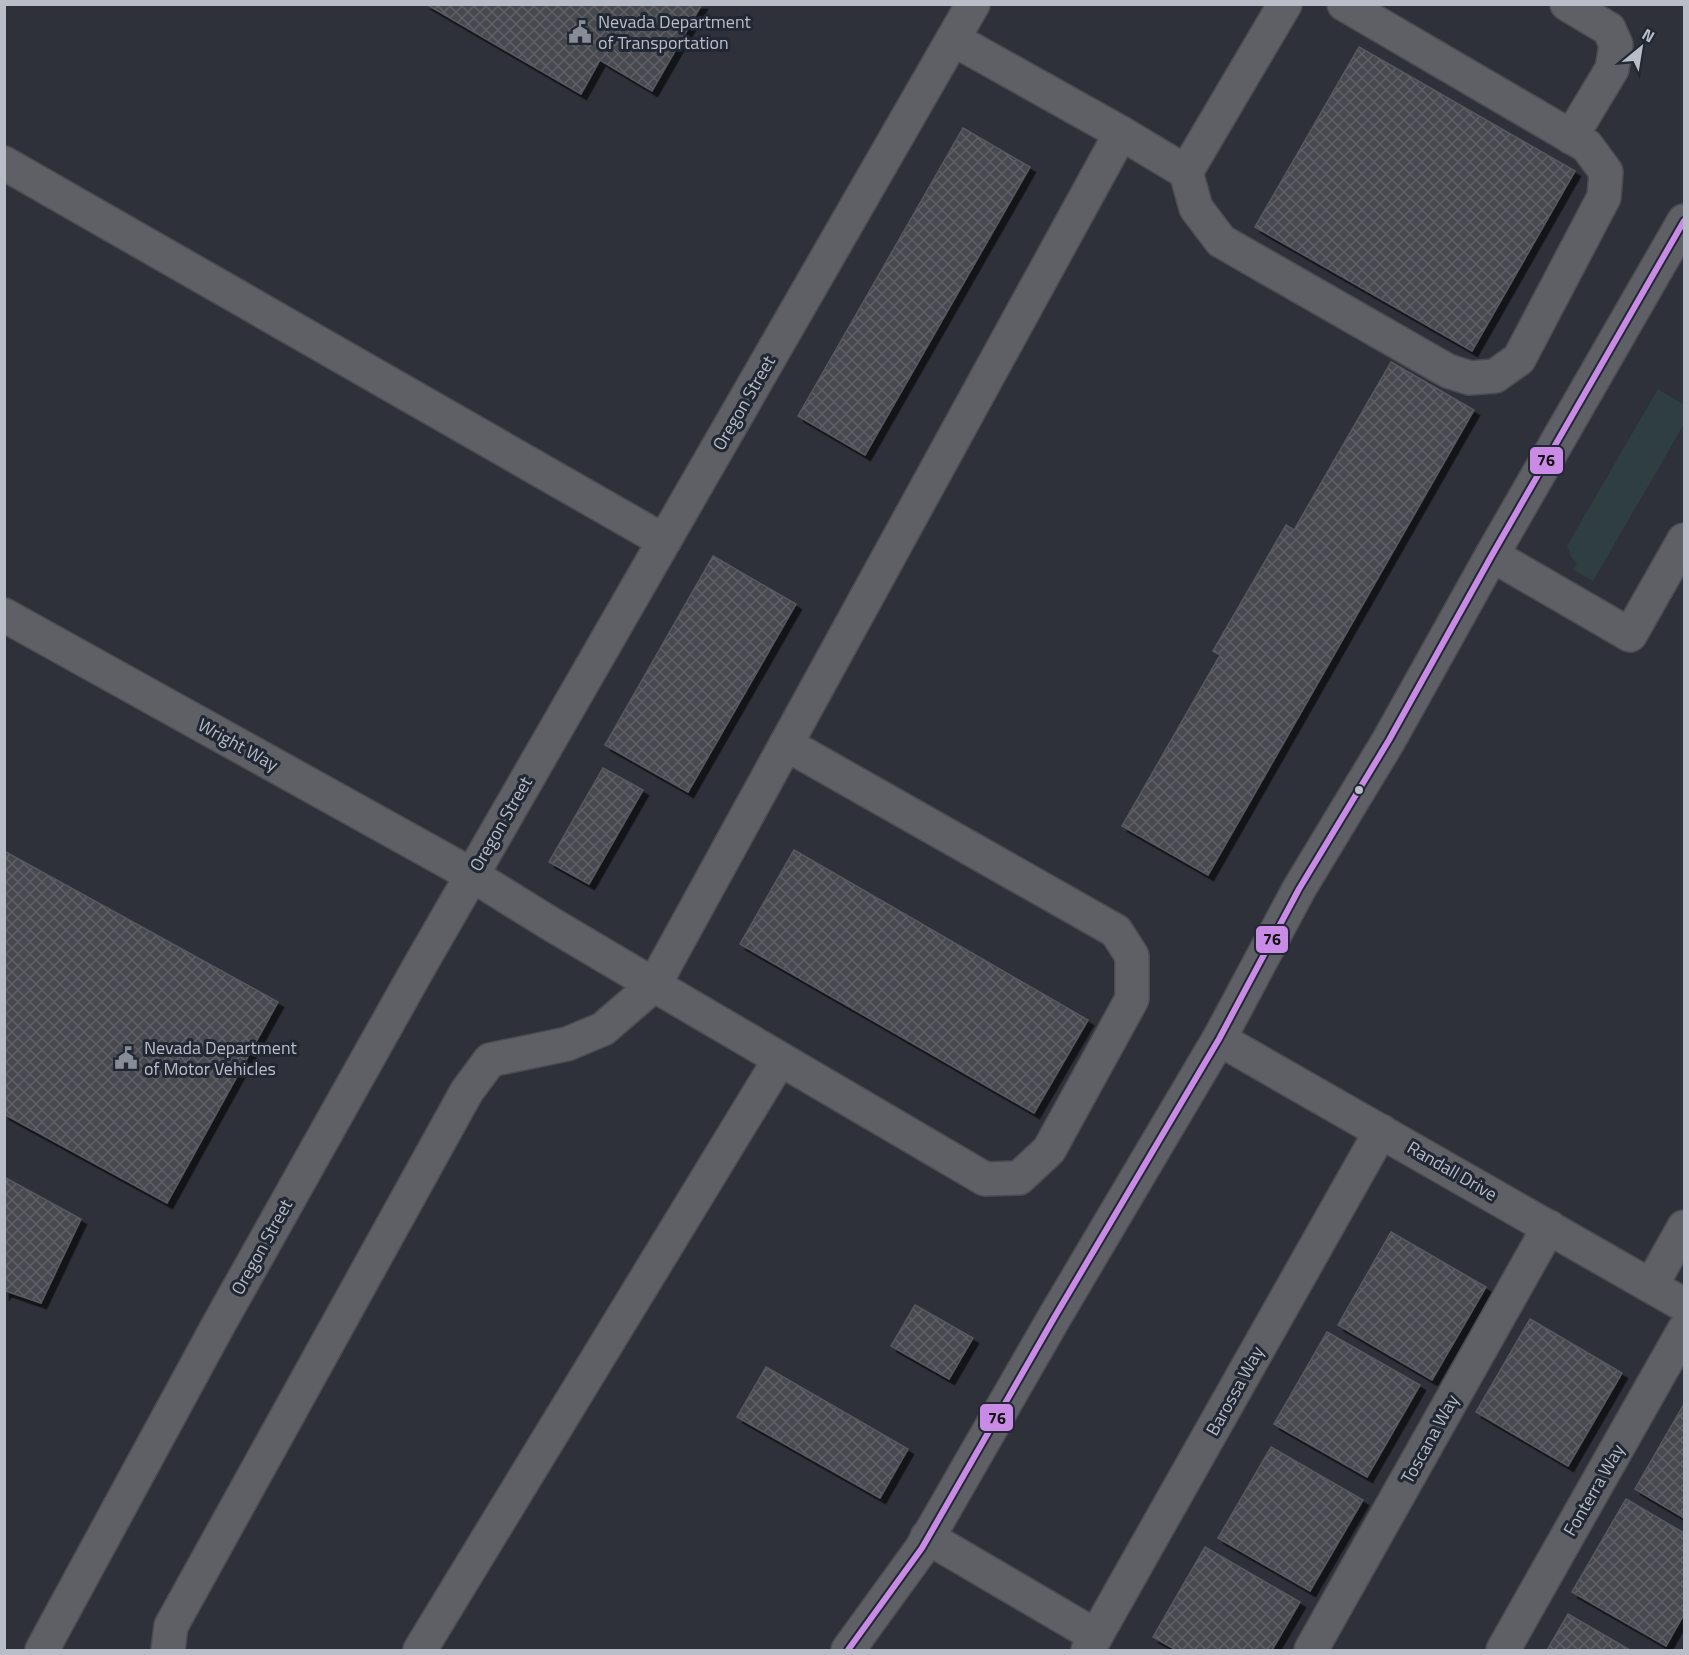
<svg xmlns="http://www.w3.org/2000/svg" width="1689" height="1655" viewBox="0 0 1689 1655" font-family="'Titillium Web',sans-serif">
  <defs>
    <pattern id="building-cross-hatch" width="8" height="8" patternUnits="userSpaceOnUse" patternTransform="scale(1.5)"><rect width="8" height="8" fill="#46484f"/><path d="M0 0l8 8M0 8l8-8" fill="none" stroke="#5f6067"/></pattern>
    <filter id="shadow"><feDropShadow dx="5.5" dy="5.5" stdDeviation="0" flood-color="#0009"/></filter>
  </defs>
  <rect width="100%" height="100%" fill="#2e3139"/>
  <polygon fill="#2f3e41" points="1658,389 1684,405 1684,424 1593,581 1573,570 1577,563 1571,557 1567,546"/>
  <g fill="url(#building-cross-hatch)" stroke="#565960" stroke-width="1.5" filter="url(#shadow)">
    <polygon points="426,4 702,4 652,91 600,60 581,94"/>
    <polygon points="1359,47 1575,171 1472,351 1255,227"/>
    <polygon points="963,128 1030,167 865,455 798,416"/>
    <polygon points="1391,362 1474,410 1208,875 1122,826 1220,655 1213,651 1286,525 1294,530"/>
    <polygon points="713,556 796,604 688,792 605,745"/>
    <polygon points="603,768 643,790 589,884 549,862"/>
    <polygon points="794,850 1088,1020 1034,1113 740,944"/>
    <polygon points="4,851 278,1002 167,1203 4,1114"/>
    <polygon points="4,1177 81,1219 41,1303 6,1291 4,1294"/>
    <polygon points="1391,1232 1486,1287 1432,1380 1338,1325"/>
    <polygon points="915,1305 973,1338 949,1379 891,1346"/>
    <polygon points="1530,1319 1622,1373 1568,1466 1476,1412"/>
    <polygon points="1327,1332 1420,1385 1367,1477 1274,1424"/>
    <polygon points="766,1367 908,1449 880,1498 737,1417"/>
    <polygon points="1684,1404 1684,1518 1635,1489"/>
    <polygon points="1271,1447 1363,1500 1310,1591 1218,1538"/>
    <polygon points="1626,1499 1684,1533 1684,1614 1666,1646 1572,1592"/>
    <polygon points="1205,1547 1300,1602 1272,1650 1176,1650 1153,1637"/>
    <polygon points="1568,1614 1630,1650 1547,1650"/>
  </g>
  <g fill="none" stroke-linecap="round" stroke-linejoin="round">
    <g stroke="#4a4c51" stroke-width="36">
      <g id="minor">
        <polyline points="1285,4 1186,172 1196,208 1221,241 1448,371 1470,378 1495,376 1519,359 1604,197 1606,172 1587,146 1344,4"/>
        <polyline points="1567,4 1609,29 1616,45 1612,69 1571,137"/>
        <polyline points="1121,133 1186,172"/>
        <polyline points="4,163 664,541"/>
        <polyline points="1492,555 1630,635 1684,540"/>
        <polyline points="4,615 472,875 551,924 654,985 1121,133 953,39"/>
        <polyline points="1219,1039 1684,1305"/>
        <polyline points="1651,1286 1684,1227"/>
        <polyline points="927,1537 1096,1636"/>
        <polyline points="42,1650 220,1322 419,967 973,4"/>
        <polyline points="168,1650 171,1626 467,1091 490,1060 567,1044 603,1029 654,985 985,1179 1019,1178 1049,1150 1132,999 1132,956 1116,931 786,744"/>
        <polyline points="420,1650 780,1059"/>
        <polyline points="848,1650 922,1548 1054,1318 1219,1039 1299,889 1389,740 1492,555 1684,221"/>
        <polyline points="1088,1650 1381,1131"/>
        <polyline points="1311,1650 1549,1227"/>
        <polyline points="1503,1650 1684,1330"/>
      </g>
    </g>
    <use href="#minor" stroke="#5e6066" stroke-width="33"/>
    <g stroke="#212733" stroke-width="10">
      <polyline id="bus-1" points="848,1650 922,1548 1054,1318 1219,1039 1299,889 1389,740 1492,555 1684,221"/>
    </g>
    <use href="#bus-1" stroke="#ca8be6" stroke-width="6"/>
  </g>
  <defs>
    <g id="civic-bare" transform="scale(1.8)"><path d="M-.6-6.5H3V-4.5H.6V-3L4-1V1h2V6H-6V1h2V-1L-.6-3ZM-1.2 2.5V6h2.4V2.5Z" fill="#888c96" stroke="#212733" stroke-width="2.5" paint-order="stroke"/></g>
  </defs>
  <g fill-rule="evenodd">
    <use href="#civic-bare" x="580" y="32"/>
    <use href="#civic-bare" x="126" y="1058"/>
  </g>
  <circle fill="#b9bdc8" stroke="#212733" stroke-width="2" cx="1359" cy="790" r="5"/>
  <g text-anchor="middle" stroke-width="6" stroke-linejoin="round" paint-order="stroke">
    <g font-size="18" fill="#b9bdc8" stroke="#212733" text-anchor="start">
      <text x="598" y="28">Nevada Department<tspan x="598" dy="21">of Transportation</tspan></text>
      <text x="144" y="1054">Nevada Department<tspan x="144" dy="21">of Motor Vehicles</tspan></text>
    </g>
    <g font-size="18" fill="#b9bdc8" stroke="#212733">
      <text transform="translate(744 403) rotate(-60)" y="6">Oregon Street</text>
      <text transform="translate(238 745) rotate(29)" y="6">Wright Way</text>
      <text transform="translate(501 824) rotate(-60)" y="6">Oregon Street</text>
      <text transform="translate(1452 1171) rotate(30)" y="6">Randall Drive</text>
      <text transform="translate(262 1247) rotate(-61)" y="6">Oregon Street</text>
      <text transform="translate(1235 1391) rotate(-61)" y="6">Barossa Way</text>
      <text transform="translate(1430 1439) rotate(-61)" y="6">Toscana Way</text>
      <text transform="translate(1594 1490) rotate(-60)" y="6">Fonterra Way</text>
    </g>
  </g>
  <g stroke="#212733" stroke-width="2">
    <rect x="1529" y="446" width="35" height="29" rx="6" fill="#ca8be6"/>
    <rect x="1255" y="925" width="34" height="29" rx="6" fill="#ca8be6"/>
    <rect x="979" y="1403" width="35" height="29" rx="6" fill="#ca8be6"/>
  </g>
  <g font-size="16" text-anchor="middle" font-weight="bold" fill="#111">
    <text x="1546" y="466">76</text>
    <text x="1272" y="945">76</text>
    <text x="997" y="1424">76</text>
  </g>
  <rect width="1689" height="1655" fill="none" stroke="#b9bdc8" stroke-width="12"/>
  <g transform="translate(1641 48) rotate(30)" stroke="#212733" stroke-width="4.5" paint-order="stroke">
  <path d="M0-4.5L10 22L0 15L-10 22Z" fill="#b9bdc8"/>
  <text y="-9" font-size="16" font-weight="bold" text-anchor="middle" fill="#b9bdc8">N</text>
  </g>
</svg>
